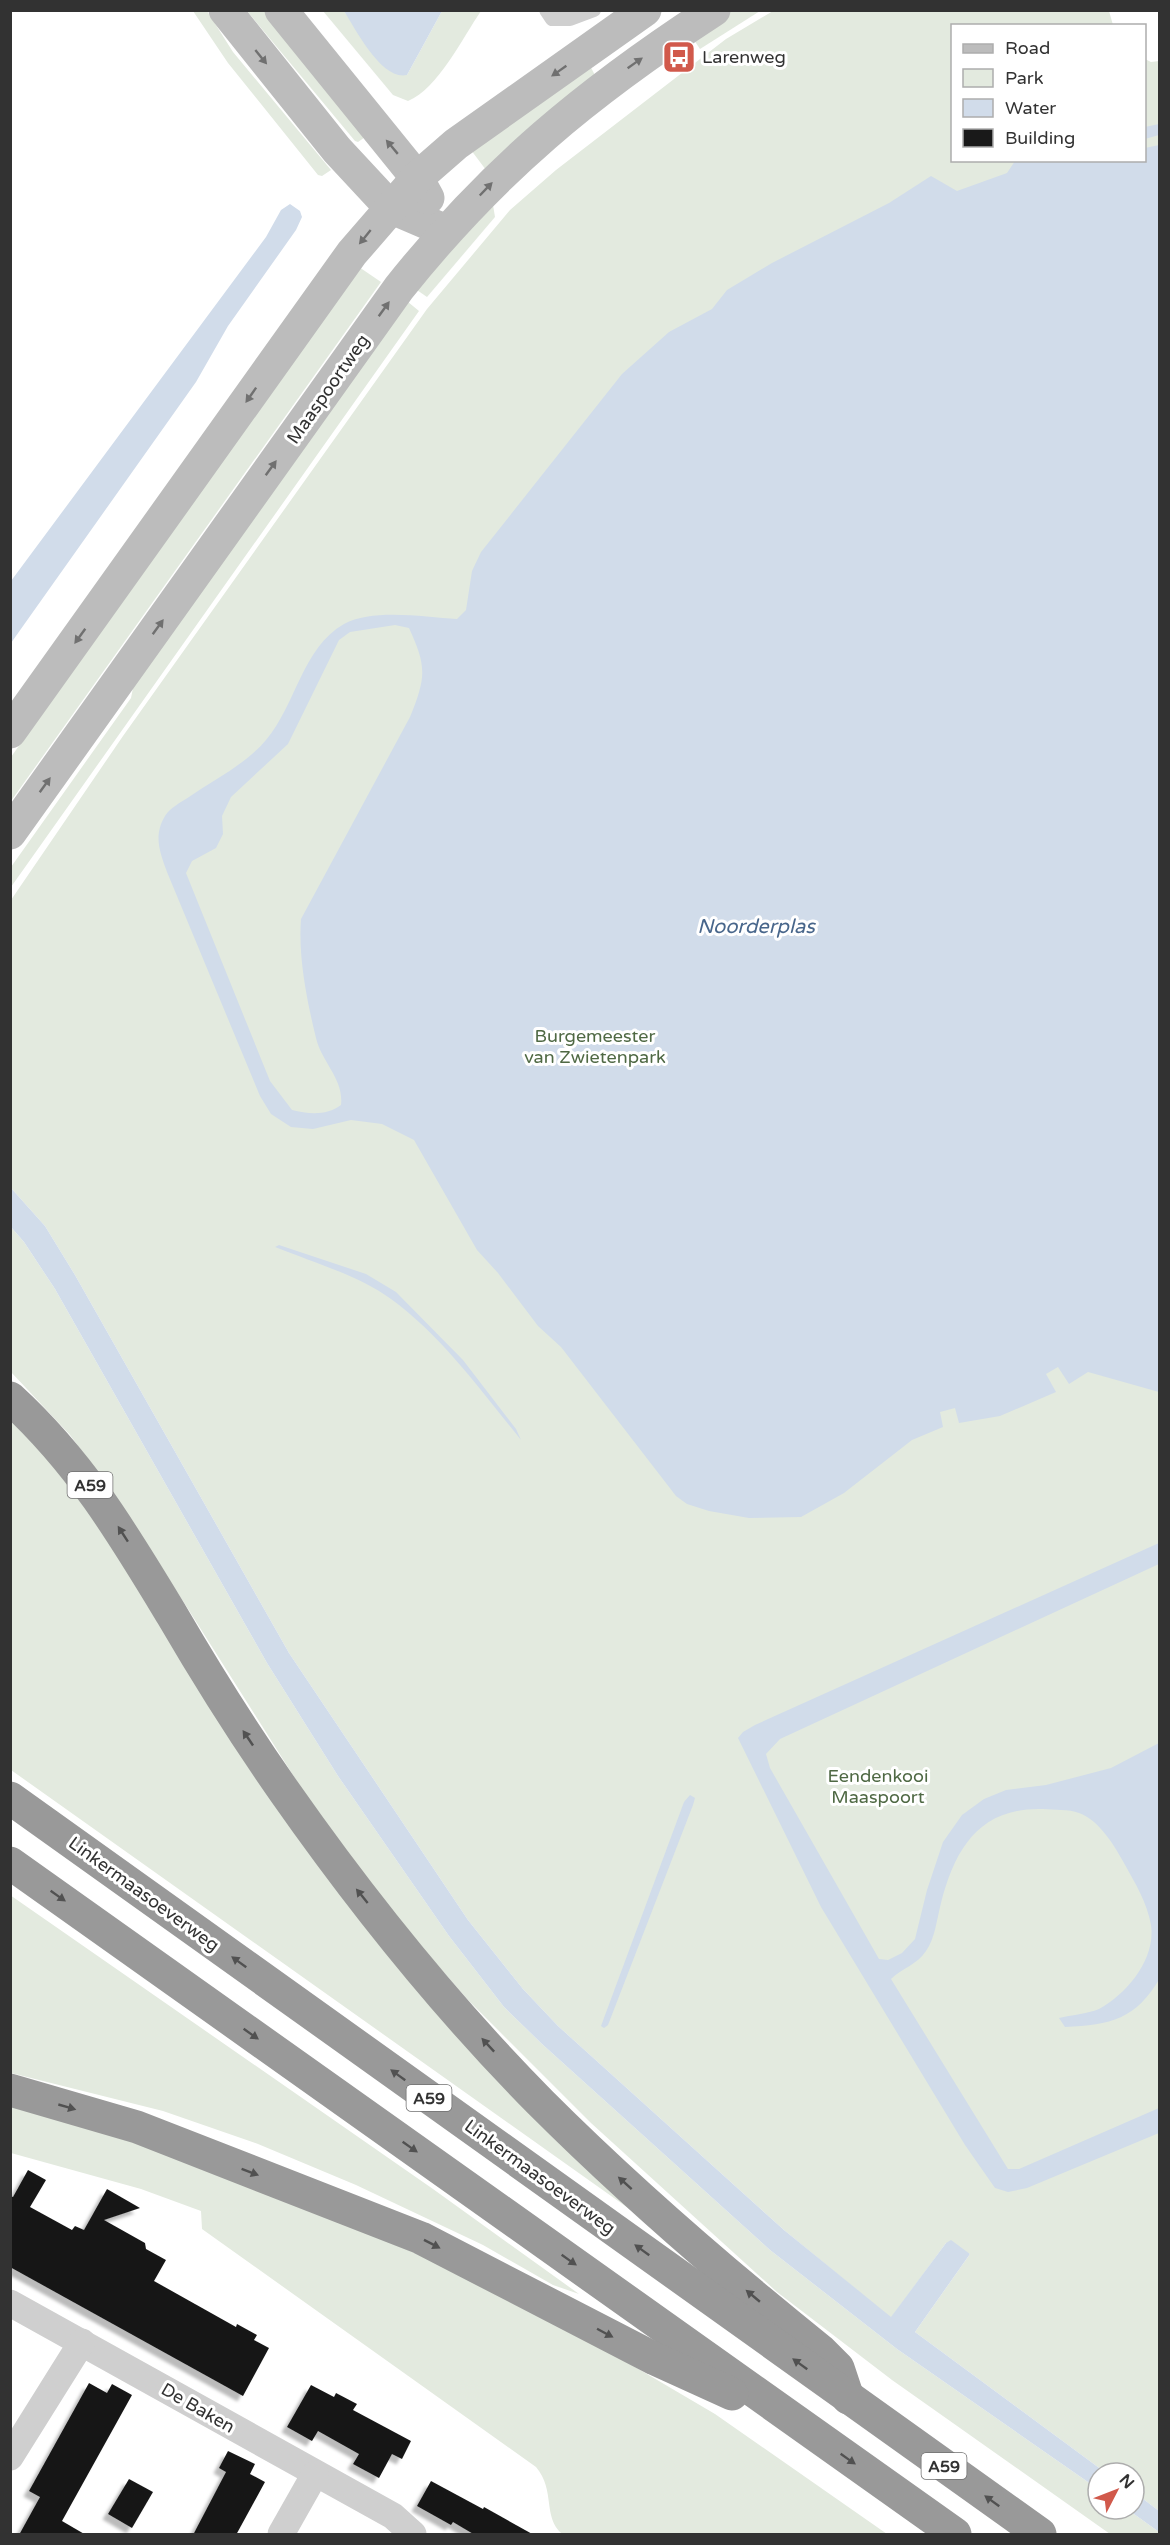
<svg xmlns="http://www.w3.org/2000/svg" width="1170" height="2545" viewBox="0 0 1170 2545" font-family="'Varela Round',sans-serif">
  <defs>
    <filter id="shadow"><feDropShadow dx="-5.5" dy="5.5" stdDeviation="1.5" flood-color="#0004"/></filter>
  </defs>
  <rect width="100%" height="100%" fill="#fff"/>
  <g fill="#e3eadf">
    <polygon points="193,11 207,11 233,52 331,170 322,176 318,175 228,63"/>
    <polygon points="247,11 269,11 368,135 358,142 355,141"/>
    <path d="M323,11H344L353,24L407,75L442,11H481C463,37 438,89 408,101L393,95Z"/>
    <polygon points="729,11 760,11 700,49 694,40"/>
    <polygon points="773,11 1109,11 1113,25 952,26 952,160 1144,160 1145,59 1151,62 1159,61 1159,2511 1134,2492 1134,2473 1106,2473 915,2332 970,2254 946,2243 891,2318 784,2230 558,2026 523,1989 468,1920 289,1653 75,1275 45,1226 11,1188 11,900 123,736 427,309 510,210 556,170 726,39"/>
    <polygon points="588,62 597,79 489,174 471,150"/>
    <polygon points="493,205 495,217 427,297 414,288"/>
    <polygon points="359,267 381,282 11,801 11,757"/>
    <polygon points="402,297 419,311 11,887 11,867 131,698 137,668"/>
    <polygon points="11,1227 24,1242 55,1289 267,1663 338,1776 449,1936 504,2007 542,2044 770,2250 897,2349 1098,2489 1098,2509 1127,2509 1159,2532 1159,2534 1110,2534 892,2380 777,2292 591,2123 469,2001 388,1909 322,1821 183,1601 99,1474 70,1435 11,1372"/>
    <polygon points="10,1419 71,1482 234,1732 659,2230 11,1770"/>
    <polygon points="10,1895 433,2189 579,2294 553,2285 483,2245 356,2185 258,2144 163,2111 11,2073"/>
    <path d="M11,2102L163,2146L434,2261L584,2337L715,2414L887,2534H562C542,2516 556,2491 536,2467L202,2229L201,2211L141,2189L11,2153Z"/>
  </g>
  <g fill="#d1dcea" fill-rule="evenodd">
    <path d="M344,11H442L407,75C382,81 356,30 344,11Z"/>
    <polygon points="1159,124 1159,135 1145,139 1145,127"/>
    <path d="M1159,145V1392L1088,1372L1069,1384L1058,1367L1046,1374L1056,1392L1000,1416L959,1423L955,1408L940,1412L943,1427L912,1440L844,1493L801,1517L749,1518L709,1511L687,1504L676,1496L561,1347L538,1326L498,1273L477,1250L414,1140L382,1124L351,1120L313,1129L291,1127L271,1114L260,1096L167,872C160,852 153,836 165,816C170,808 181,802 189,797C215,779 246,764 266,740C296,705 302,648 344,624C373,608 425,617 457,619L466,610L472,571L481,552L622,374L669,332L712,309L727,290L772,263L889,203L931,176L957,191L1007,173L1015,161L1144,160L1145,148ZM395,625L409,628C427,667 426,677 410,717L301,919C298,957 307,1001 316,1038C322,1063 344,1079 341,1105C327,1116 308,1114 292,1110L270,1081L186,873L192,861L216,848L223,834L222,816L231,797L288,744L339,640L350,632Z"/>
    <polygon points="290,204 300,211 302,217 296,230 228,326 196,382 11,643 11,581 266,237 281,210"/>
    <polygon points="11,1188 45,1226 75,1275 289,1653 468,1920 523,1989 558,2026 784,2230 891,2317 946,2243 951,2240 970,2254 915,2332 1106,2473 1098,2473 1098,2489 897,2349 770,2250 542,2044 504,2007 449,1936 338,1776 267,1663 55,1289 24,1242 11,1227"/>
    <path d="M279,1245L366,1274L396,1292L463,1360L516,1429L521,1440C481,1391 443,1337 391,1299C358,1275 312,1262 275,1247Z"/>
    <path d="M1159,1543V1564L780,1739L766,1754L770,1768L879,1959L888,1960L902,1953L915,1939L927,1890L943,1842L962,1815L984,1799L1006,1790L1046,1785L1111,1768L1159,1743L1160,1978C1136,2019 1111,2025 1065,2027L1059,2018C1071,2015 1087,2014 1099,2009C1127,1994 1156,1959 1151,1925C1147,1902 1135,1883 1124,1863C1114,1845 1099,1820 1079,1813C1069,1809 1054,1810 1043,1809C980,1807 955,1848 941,1903C937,1918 935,1939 926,1951C917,1965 902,1968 891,1979L1008,2169H1019L1159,2108V2133L1027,2188L1008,2192L995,2188L965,2145L821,1907L738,1738L743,1732L755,1725Z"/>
    <polygon points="690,1795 695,1798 693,1805 608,2025 604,2028 601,2026 684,1802"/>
    <polygon points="1134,2492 1159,2511 1159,2532 1127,2509 1134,2509"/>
  </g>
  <g fill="#191919" filter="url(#shadow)">
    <polygon points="28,2170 46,2180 30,2207 72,2230 75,2226 84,2230 107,2189 140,2208 104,2220 145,2243 146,2249 166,2260 154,2281 236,2327 237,2324 257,2335 254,2340 269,2348 243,2396 10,2267 10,2196 13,2197"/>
    <polygon points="89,2383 107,2393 112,2384 132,2395 62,2521 86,2535 19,2535 40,2497 29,2491"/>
    <polygon points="311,2385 334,2397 336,2393 357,2404 353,2410 411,2441 402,2459 392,2454 379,2478 353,2464 359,2454 318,2431 312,2441 287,2427"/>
    <polygon points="228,2451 255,2464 250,2474 265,2482 236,2535 193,2535 226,2472 219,2468"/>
    <polygon points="129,2479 153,2492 132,2528 108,2514"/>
    <polygon points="431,2481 483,2509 484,2507 534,2535 475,2535 453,2522 451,2525 417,2506"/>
  </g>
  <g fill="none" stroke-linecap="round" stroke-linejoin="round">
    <polyline stroke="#cfcfcf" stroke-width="14" points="546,10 552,19 570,19 594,10"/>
    <g stroke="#cfcfcf" stroke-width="27">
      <polyline points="10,2303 393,2516 413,2534"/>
      <polyline points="10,2457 82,2342"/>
      <polyline points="281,2534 315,2474"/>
    </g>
    <g stroke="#bcbcbc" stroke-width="33">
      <polyline points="225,10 337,150 390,207 446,231"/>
      <polyline points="281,10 417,178 428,198"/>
      <polyline points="10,732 352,253 417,178 456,144 645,10"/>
      <path d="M10,833L399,288C493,170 588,92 714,10"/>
    </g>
    <g stroke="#999" stroke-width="33">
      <path d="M10,1398C81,1463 123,1534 172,1615C207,1675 244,1734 284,1791C361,1901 446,2007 541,2103C629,2191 723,2272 820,2350L838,2368L848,2398"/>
      <polyline points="10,1798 1040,2534"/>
      <polyline points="10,1863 955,2534"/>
      <polyline points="10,2090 137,2127 421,2238 655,2359 732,2394"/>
    </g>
  </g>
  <defs><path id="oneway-solid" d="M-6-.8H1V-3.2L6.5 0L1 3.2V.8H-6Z" transform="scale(1.5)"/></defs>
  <g fill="#707070">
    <use href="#oneway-solid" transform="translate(261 57) rotate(51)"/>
    <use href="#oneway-solid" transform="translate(635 63) rotate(-35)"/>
    <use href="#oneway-solid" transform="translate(559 71) rotate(145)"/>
    <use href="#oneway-solid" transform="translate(392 147) rotate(-130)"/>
    <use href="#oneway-solid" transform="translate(486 189) rotate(-46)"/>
    <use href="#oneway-solid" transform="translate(365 237) rotate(129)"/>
    <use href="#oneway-solid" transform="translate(384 309) rotate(-54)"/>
    <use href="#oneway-solid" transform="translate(251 395) rotate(125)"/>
    <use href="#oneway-solid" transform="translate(271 468) rotate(-54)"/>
    <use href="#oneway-solid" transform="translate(158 627) rotate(-54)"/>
    <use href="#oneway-solid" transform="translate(80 636) rotate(126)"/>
    <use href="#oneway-solid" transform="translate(45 785) rotate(-54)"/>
  </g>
  <g fill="#515151">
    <use href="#oneway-solid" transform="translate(123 1534) rotate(-123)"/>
    <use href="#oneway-solid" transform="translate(248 1738) rotate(-124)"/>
    <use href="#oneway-solid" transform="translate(58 1896) rotate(35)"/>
    <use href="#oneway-solid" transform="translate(362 1896) rotate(-129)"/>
    <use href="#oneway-solid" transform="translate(239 1962) rotate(-144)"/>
    <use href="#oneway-solid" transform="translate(251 2034) rotate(35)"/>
    <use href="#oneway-solid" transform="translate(488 2045) rotate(-133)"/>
    <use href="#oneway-solid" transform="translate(398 2075) rotate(-144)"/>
    <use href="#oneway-solid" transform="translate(67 2107) rotate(16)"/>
    <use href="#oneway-solid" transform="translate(410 2147) rotate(35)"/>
    <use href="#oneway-solid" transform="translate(250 2172) rotate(21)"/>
    <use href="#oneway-solid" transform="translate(625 2183) rotate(-138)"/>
    <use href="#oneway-solid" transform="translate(432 2244) rotate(27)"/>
    <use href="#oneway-solid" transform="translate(642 2250) rotate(-144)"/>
    <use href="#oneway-solid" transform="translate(569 2260) rotate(35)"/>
    <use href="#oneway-solid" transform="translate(753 2296) rotate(-140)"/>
    <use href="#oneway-solid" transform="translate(605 2333) rotate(28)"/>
    <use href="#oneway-solid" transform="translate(800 2364) rotate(-144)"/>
    <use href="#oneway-solid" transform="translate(848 2459) rotate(35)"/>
    <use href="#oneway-solid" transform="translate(992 2501) rotate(-144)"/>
  </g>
  <defs>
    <g id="bus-square" transform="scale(1.725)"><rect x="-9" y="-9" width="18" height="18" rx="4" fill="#d1594b" stroke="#fff"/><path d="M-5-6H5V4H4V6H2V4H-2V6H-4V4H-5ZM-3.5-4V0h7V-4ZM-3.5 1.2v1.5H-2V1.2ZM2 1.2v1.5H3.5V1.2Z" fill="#fff"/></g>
  </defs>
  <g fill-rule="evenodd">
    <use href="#bus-square" x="679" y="57"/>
  </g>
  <g text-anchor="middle" stroke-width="6" stroke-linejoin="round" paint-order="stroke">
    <g fill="#fff" stroke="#707070" stroke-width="1.5">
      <rect x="67.5" y="1472" width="45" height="26" rx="4.5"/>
      <rect x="406.5" y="2085" width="45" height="26" rx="4.5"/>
      <rect x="921.5" y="2453" width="45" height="26" rx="4.5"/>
    </g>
    <g font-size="16" font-weight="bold" fill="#323232">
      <text x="90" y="1491">A59</text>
      <text x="429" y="2104">A59</text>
      <text x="944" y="2472">A59</text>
    </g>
    <g font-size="18" fill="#323232" stroke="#fff" text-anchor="start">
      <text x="702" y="63">Larenweg</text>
    </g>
    <g font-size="18" fill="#323232" stroke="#fff">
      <text transform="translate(328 389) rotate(-55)" y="6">Maaspoortweg</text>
      <text transform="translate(144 1894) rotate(36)" y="6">Linkermaasoeverweg</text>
      <text transform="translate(540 2177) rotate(36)" y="6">Linkermaasoeverweg</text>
      <text transform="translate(198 2408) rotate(30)" y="6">De Baken</text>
    </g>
    <g font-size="18" fill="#4f6944" stroke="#fff">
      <text x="595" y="1042">Burgemeester<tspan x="595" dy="21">van Zwietenpark</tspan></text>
      <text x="878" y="1782">Eendenkooi<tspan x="878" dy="21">Maaspoort</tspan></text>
    </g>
    <g font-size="20" font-style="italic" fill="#48668b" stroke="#fff">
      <text x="756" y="933">Noorderplas</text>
    </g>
  </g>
  <rect width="1170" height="2545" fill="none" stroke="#323232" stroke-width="24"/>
  <rect x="951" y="24" width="195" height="138" fill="#ffffff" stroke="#adadad" stroke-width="1.5"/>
  <rect x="963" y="44" width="30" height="9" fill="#bcbcbc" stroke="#adadad" stroke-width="1.5"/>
  <text x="1005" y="54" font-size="18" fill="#323232">Road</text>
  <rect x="963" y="69" width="30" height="18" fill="#e3eadf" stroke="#adadad" stroke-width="1.5"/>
  <text x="1005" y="84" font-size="18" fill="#323232">Park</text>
  <rect x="963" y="99" width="30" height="18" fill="#d1dcea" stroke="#adadad" stroke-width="1.5"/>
  <text x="1005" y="114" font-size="18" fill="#323232">Water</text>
  <rect x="963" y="129" width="30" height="18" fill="#191919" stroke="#adadad" stroke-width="1.5"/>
  <text x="1005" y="144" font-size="18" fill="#323232">Building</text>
  <g transform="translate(1116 2491) rotate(48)"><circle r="28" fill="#ffffff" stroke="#adadad" stroke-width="1.5"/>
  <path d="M0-4.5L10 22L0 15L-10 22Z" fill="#d1594b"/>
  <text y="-9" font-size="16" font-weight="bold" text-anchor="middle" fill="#323232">N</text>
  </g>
</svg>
